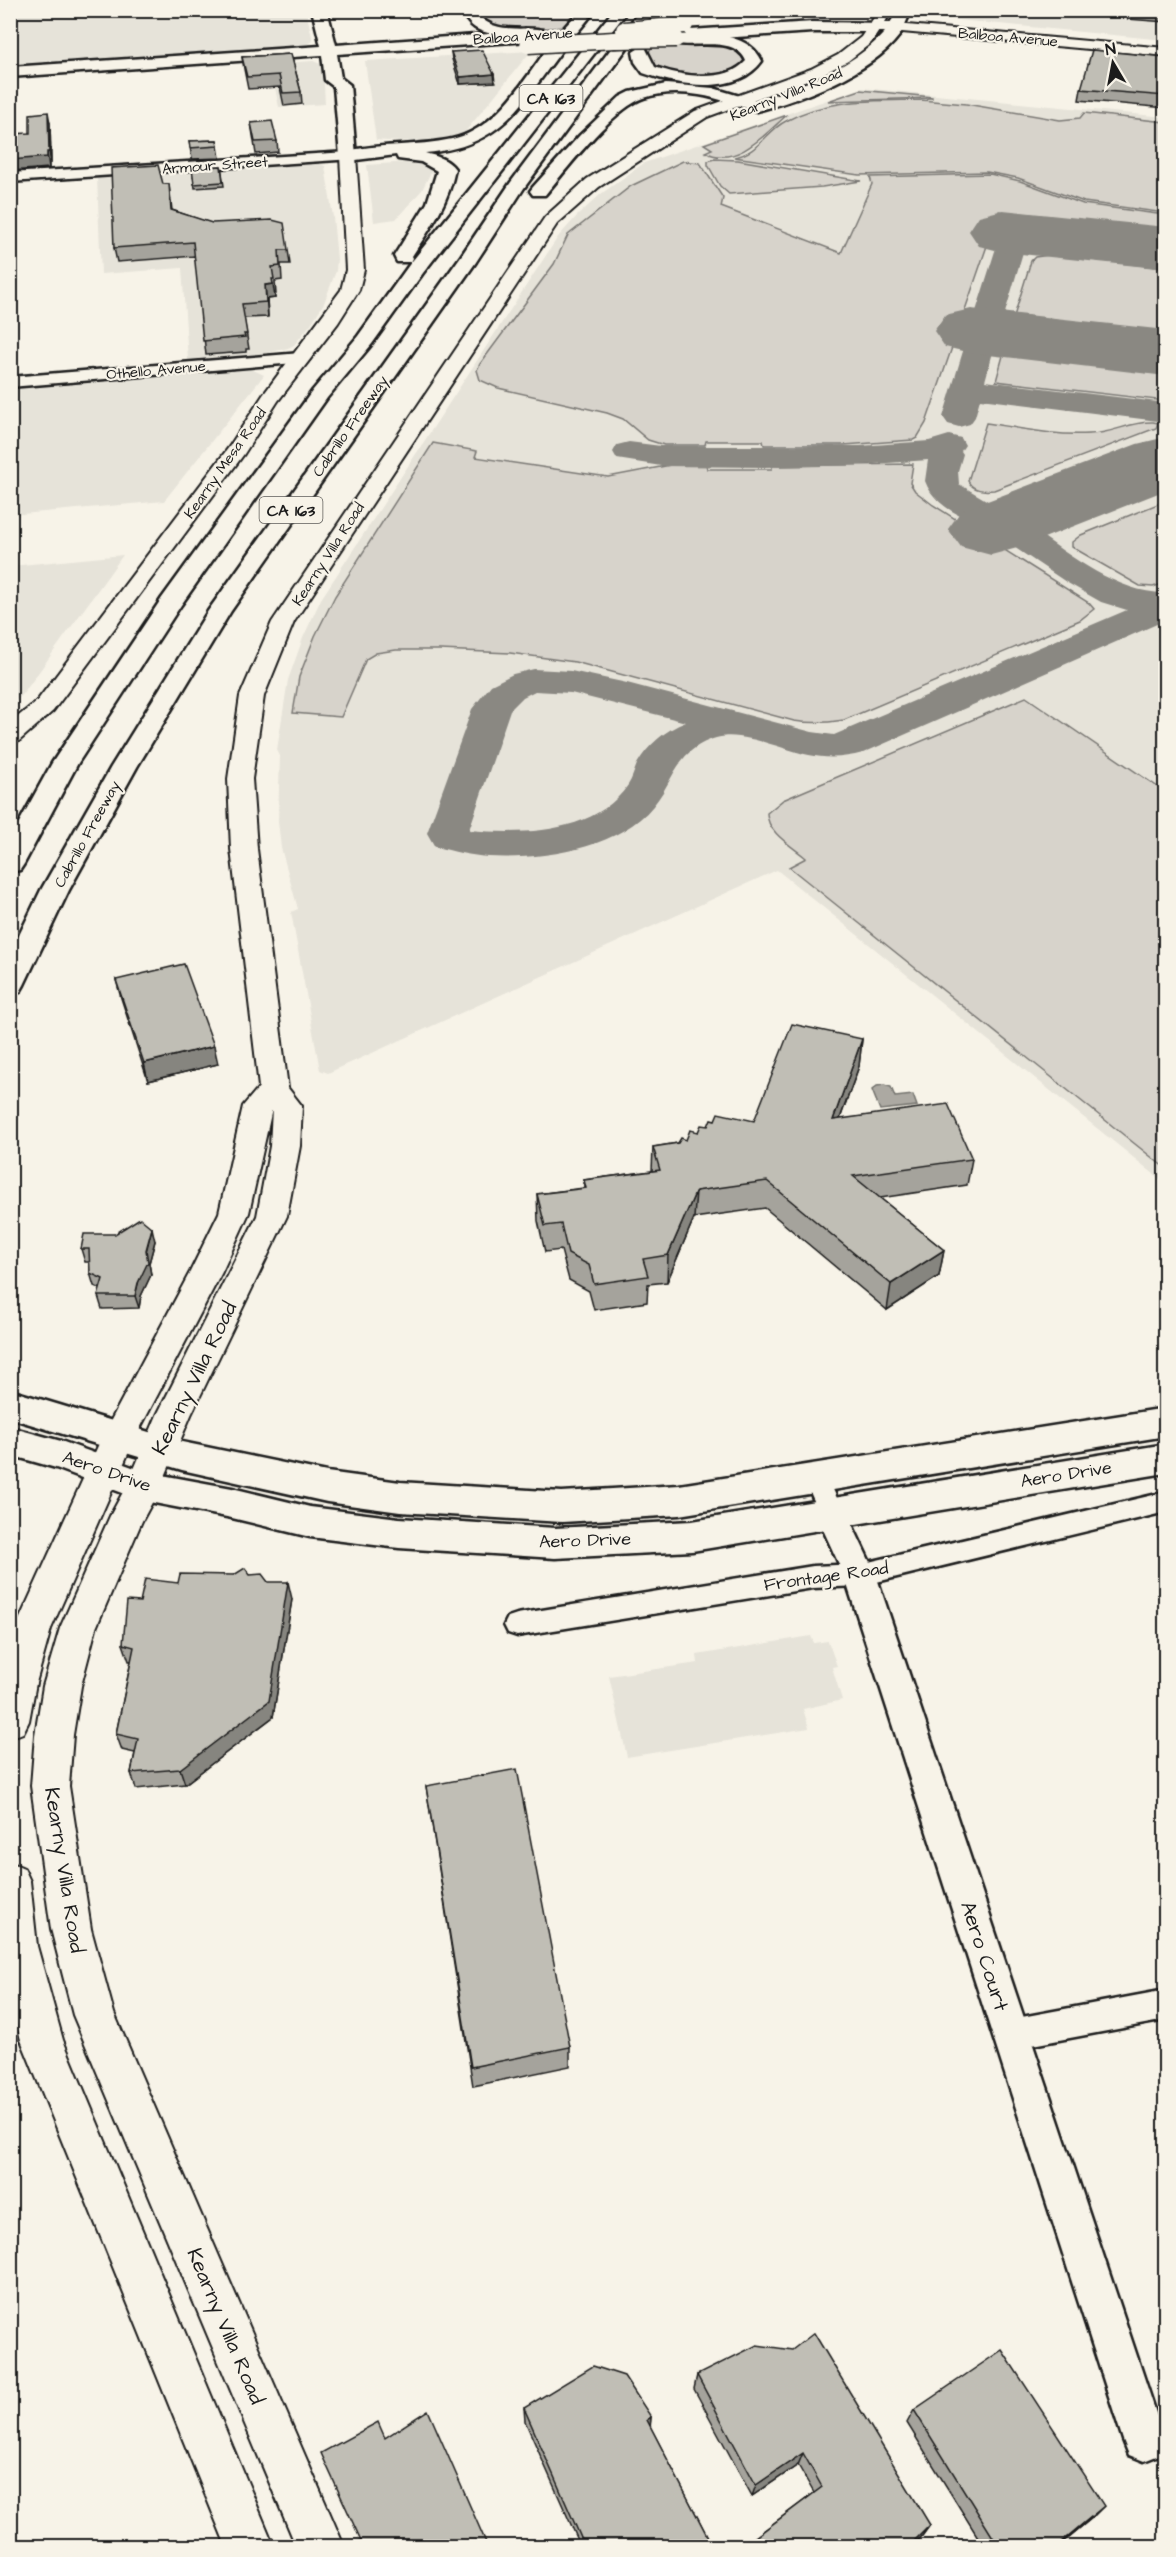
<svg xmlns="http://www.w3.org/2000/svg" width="1176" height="2557" viewBox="0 0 1176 2557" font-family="'Architects Daughter',sans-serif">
  <rect width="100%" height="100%" fill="#f7f3e8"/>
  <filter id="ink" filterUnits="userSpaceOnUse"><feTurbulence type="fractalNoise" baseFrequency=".0167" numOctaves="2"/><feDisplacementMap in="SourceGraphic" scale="12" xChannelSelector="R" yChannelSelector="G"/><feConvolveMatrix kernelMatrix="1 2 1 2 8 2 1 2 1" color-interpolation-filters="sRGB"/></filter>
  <g filter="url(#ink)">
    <g fill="#e6e3d9">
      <polygon points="11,10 306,11 313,41 305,46 11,65"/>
      <polygon points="911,11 1165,11 1165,40 927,17"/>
      <polygon points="531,51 465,132 452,138 400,142 376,140 365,61"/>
      <polygon points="313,61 323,65 325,104 279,107 270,64"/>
      <polygon points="862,88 1165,117 1165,1183 777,870 328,1073 320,1070 291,912 298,909 281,848 278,821 280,756 277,750 288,680 303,638 321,599 558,237 577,216 601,194 644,163"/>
      <polygon points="408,162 427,164 432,170 422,190 396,219 374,222 367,165"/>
      <polygon points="318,163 325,166 333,217 337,259 336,271 324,303 311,324 294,345 288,348 264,354 188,360 182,268 101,274 97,177"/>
      <polygon points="251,369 264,375 164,501 11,515 11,387"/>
      <polygon points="123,555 23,694 11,706 11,566"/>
      <polygon points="811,1636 814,1643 828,1641 837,1666 832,1667 842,1700 803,1709 809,1728 627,1757 609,1676 698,1663 697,1655"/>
    </g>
    <g fill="#d7d3cb" stroke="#7a7874" stroke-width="1.5">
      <polygon points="476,10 571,10 572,15 563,27 524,30 485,24"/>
      <path d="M654,43C683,44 723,35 746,57L745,64L738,69L717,75L709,73L686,76L673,74L652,67L646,57Z"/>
      <polygon points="860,90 932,97 932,98 828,101"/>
      <path d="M921,100L966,104L1060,120L1080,118L1084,113L1165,122V213L1084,202L1018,178L987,172L859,175L734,157C759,153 766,131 786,121C829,98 874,101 921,100Z"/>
      <path d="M787,115C767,132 737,169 705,152L712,149L704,144Z"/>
      <polygon points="714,159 738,160 861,181 822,187 729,194 720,186 708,165 708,161"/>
      <polygon points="683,161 700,163 723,198 721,207 841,253 872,184 870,177 990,174 1020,181 1083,204 1165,215 1165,229 999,211 926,423 917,438 913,440 844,445 764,445 763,441 706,441 705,445 664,445 648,440 623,419 607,413 498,388 480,380 477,370 480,364 554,264 568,235 631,186"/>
      <polygon points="1050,255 1165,268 1165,341 1012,323 1031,261 1035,257"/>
      <polygon points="1010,349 1165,366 1165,401 996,381 1004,352"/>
      <path d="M1153,422L1158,423L1156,428L994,490C984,491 973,491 968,481L986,423C1019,428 1055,436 1089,434C1112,434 1131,421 1153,422Z"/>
      <path d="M433,443L477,451L475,457L608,477L676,464H706L707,469H772V466L913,464L910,483L915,491L933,505L1089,603L1094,609L1080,620L844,720C826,723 812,724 794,721L575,662L510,653L440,650H396L376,653L366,659L341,717L293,713L299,677L315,636L335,596Z"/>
      <polygon points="1165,501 1165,583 1153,587 1140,586 1072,547 1072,542 1081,535"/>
      <path d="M1026,697L1165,792V1168L789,867L806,858C792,846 767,833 767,813L783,800Z"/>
    </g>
    <polygon fill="#aca9a2" stroke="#72716c" stroke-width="1.5" points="884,1085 891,1087 895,1097 913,1095 917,1106 880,1110 872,1090 877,1086"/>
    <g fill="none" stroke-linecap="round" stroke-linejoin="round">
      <g fill="#8a8882" fill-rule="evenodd">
        <polygon points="1015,224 1025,226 1029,232 1002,323 1018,329 1022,335 1018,341 995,345 985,381 1166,403 1166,422 980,399 975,417 970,424 959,427 948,424 943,417 967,338 971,332 976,330 972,324 1001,232 1005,226"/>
        <path d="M949,435L961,438L965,445L961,451L963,454L958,471L959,484L998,507L1029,505L1041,508L1046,515L1034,530C1070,556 1120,594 1166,593V620L863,753C844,758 828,759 809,755C783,750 741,730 716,738C676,750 676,778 653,806C618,849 542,860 489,857C471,856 453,851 435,847L427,833L472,709L491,685L513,674L534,669L571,671L627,683L812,732L834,735L1127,610L1101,602L1066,582L1008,543L998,528C972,523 935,509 925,481L928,460L860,465L765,467L661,466L617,459L613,452L617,445L629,442L661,446H860L929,441ZM535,691L571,693L686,722C665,730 648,745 637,764C634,771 632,779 628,785C595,834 522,835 469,830L510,710L523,697Z"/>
      </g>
      <g fill="#8a8882" fill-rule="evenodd">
        <polygon points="1003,210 1166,227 1166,269 1003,252 979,246 969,231 979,216"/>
        <polygon points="971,309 1166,330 1166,376 971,353 945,347 934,331 945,315"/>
        <polygon points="1166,437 1166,490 1021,547 991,555 961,547 948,529 961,511 1137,444"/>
      </g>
      <g stroke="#1c1c1c" stroke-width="5">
        <g id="minor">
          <polygon points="816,1468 825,1471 843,1512 840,1519 831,1522 822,1519 804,1478 807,1471"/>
          <polygon points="1166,1492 1166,1512 860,1586 813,1588 517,1636 508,1633 504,1625 508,1617 517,1614 813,1566 860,1564"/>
          <polygon points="1166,1990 1166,2020 1011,2049 1000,2045 996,2034 1000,2023 1011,2019"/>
        </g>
      </g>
      <g stroke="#1c1c1c" stroke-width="5">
        <g id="tertiary">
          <polygon points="348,152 353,153 355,156 353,159 10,182 10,173"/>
          <polygon points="301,353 307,354 310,358 307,362 10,387 10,377"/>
          <polygon points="831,1499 842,1503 876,1575 1165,2440 1159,2455 1144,2461 1129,2455 1123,2440 844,1575 815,1512 820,1503"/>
        </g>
      </g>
      <g stroke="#1c1c1c" stroke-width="4">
        <g id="secondary">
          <polygon points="880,15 887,19 871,43 848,61 821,75 707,117 599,187 557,224 294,622 264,696 252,779 257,849 288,1088 302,1106 300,1146 287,1216 191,1415 161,1486 142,1521 96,1628 81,1686 73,1735 69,1786 91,1929 114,2013 344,2546 296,2546 73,2015 51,1929 31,1786 35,1735 43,1686 60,1628 110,1516 129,1481 157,1415 257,1216 270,1146 272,1109 249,1213 222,1272 135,1438 51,1629 36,1683 29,1721 23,1733 10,1738 10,1643 15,1629 102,1437 190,1272 219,1213 243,1106 259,1087 231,849 228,779 240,696 272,622 545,217 587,179 695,111 811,69 838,55 861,37 875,16"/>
          <polygon points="896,24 1166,48 1166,56 891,31 889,28"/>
          <polygon points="348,151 356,156 364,270 359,290 338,323 278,401 244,454 53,711 19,741 10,743 10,723 37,701 229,447 263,395 341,290 346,270 340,156"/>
          <polygon points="10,1862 24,1868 30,1881 37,1946 63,2040 274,2546 226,2546 21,2040 10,1999"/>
        </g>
      </g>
      <g stroke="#1c1c1c" stroke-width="5">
        <g id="primary">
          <polygon points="312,10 327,10 336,45 544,30 552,35 544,40 337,54 341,78 350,85 356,156 354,160 342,160 340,156 334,87 325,80 322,55 10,77 10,67 321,46"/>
          <path d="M902,11L909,15C906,22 903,30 899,36C870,74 803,99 757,111L749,106L751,103C799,86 850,70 885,32H813L675,41L667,36L675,31L813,22L890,23L897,12Z"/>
          <polygon points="10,1390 182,1442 327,1472 400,1482 562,1492 679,1485 1166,1408 1166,1436 679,1515 562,1522 400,1512 327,1502 182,1470 10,1418"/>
          <polygon points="10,1427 61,1441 146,1472 232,1488 310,1507 399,1518 555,1528 692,1521 1166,1444 1166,1473 692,1551 555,1558 399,1548 310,1537 232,1518 144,1501 56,1468 10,1455"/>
        </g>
      </g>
      <g stroke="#1c1c1c" stroke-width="5">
        <g id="motorway">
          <path d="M464,10H479L478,14C498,40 538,20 552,35C543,45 492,36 479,30C472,27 467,21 463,14Z"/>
          <path d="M580,10H595C584,26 571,38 560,53C519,108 500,147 425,153C436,156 448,159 455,169C449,202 430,229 412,256L413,258L411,262H397L394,256L427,203L437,171L421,162L398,159L396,155L348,161L342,160L340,156L342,152C378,143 416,147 452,139C499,129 528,73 555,38C563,28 572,20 580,10Z"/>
          <polygon points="640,10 655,10 524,188 476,262 231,611 137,767 69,890 24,985 20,992 10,994 10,954 41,890 111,767 208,611 461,256 511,182"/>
          <polygon points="617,11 624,15 622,18 423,273 372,344 327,398 181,605 78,763 24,864 20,870 10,872 10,839 52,763 162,598 313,390 358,336 409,265 612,12"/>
          <path d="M685,34C712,34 749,33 762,61C737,96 679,86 643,73L635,62L633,52L641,47L646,49L655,67C681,76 726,84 746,61C733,31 681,54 668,39L671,36Z"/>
          <path d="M666,84L713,88L763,103L765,106L757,111C737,106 719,98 699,95C681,92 661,92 644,98C612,109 568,168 545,195H533L530,191L533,187L580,135L620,97L630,92Z"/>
        </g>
      </g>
      <use href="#minor" fill="#f7f3e8" fill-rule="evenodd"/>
      <use href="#tertiary" fill="#f7f3e8" fill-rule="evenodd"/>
      <use href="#secondary" fill="#f7f3e8" fill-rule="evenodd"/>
      <use href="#primary" fill="#f7f3e8" fill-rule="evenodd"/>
      <use href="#motorway" fill="#f7f3e8" fill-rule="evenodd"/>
      <g stroke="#1c1c1c" stroke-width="19" stroke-linecap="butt">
        <g id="primary-bridge">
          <polyline points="624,30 685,25"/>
          <polyline points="528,45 649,38"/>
        </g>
      </g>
      <g stroke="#1c1c1c" stroke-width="19" stroke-linecap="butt">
        <polyline id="motorway-bridge" points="613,40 676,39"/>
      </g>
      <use href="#primary-bridge" stroke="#f7f3e8" stroke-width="16"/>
      <use href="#motorway-bridge" stroke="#f7f3e8" stroke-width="16"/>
    </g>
    <g fill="#a5a39c" stroke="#1c1c1c" stroke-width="1.5">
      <polygon points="1130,10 1166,10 1166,22 1128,19"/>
      <polygon points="451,52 495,82 460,84 452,59"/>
      <polygon points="291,54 301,92 302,104 284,106 280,87 248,89 244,69 242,57"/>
      <polygon points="1166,57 1166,108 1079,100 1081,89"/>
      <polygon points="50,123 51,163 49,163 49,168 30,133"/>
      <polygon points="251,123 277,141 278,152 256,154"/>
      <polygon points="217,140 220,158 192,159 189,141"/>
      <polygon points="221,166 224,186 195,188 192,168"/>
      <polygon points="163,184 169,184 172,210 288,250 290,264 281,264 282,280 275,281 276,294 274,294 275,298 267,299 268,317 244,318 249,349 246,349 246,352 206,355 195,256 117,262 114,248"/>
      <polygon points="116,980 218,1064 148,1081 121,998"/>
      <polygon points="862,1039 859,1066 840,1119 972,1159 967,1185 880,1198 944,1250 939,1276 887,1310 765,1208 694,1218 667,1282 648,1284 647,1302 594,1310 589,1291 569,1280 561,1250 545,1252 538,1221 537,1194 584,1188 584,1180 652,1171 653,1147 678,1143 686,1140 708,1126 754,1121"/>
      <polygon points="155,1241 149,1263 151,1275 141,1296 139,1308 102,1309 98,1296 101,1289 94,1286 90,1273 90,1262 85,1262 81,1249"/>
      <polygon points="250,1575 268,1582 292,1599 273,1717 185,1784 136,1789 131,1773 135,1753 122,1750 116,1734 131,1661 129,1661 123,1644 140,1602 178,1583"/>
      <polygon points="426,1786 570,2047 570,2066 473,2086"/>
      <polygon points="697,2375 930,2525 922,2536 912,2547 742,2547 814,2493 798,2465 752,2496 694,2389"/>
      <polygon points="524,2408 651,2417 650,2426 713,2547 581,2547 525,2421"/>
      <polygon points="914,2410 1093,2517 1057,2547 984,2547 907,2423"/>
    </g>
    <g fill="#86857f" stroke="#1c1c1c" stroke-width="1.5">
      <polygon points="494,74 495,82 460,84 460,77"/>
      <polygon points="48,112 50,123 51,163 49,152"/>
      <polygon points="47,152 49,168 10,171 10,160"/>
      <polygon points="273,284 275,298 267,299 268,317 265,285"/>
      <polygon points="862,1039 859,1066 830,1146 833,1120"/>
      <polygon points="214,1046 218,1064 148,1081 144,1063"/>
      <polygon points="696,1191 694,1218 667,1282 668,1255"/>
      <polygon points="152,1228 155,1241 149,1263 151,1275 141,1296 139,1308 135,1296"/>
      <polygon points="944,1250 939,1276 887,1310 891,1284"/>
      <polygon points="288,1582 292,1599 273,1717 185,1784 180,1769"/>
      <polygon points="651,2417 650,2430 647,2420"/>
      <polygon points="803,2453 798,2465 752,2496 756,2485"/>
      <polygon points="1104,2506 1093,2517 1057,2547 1055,2547"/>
      <polygon points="930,2525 922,2536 912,2547 908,2547"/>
    </g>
    <g fill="#c0beb5" stroke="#1c1c1c" stroke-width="1.5">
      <polygon points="482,50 494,74 460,77 451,52"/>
      <polygon points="1092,50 1166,57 1166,96 1081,89"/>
      <polygon points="291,54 301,92 283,93 279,75 247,77 242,57"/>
      <polygon points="48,112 49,152 47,152 47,157 10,160 10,134 30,133 30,114"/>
      <polygon points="272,121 277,141 255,142 251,123"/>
      <polygon points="217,140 218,146 190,148 189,141"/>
      <polygon points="158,165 163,184 169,184 171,210 212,223 272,220 284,223 288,250 279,250 280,266 272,267 274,279 272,279 273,284 265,285 266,302 242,304 247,334 244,334 245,337 203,341 193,242 114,248 111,168"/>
      <polygon points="221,166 223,182 194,184 192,168"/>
      <polygon points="184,964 214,1046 144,1063 116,980"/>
      <polygon points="792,1024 862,1039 833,1120 948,1104 972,1159 853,1176 944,1250 891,1284 767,1181 696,1191 668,1255 643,1259 648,1276 594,1284 589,1265 568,1254 561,1224 545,1226 537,1194 586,1188 584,1180 660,1170 653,1147 678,1143 681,1138 686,1140 690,1130 698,1132 701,1125 708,1126 711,1119 715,1120 718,1113 754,1121"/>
      <polygon points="140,1218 152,1228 146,1250 148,1262 138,1283 135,1296 98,1296 103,1279 90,1273 89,1249 81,1249 84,1234 115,1234"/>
      <polygon points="245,1568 250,1575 262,1574 268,1582 288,1582 269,1701 180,1769 131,1773 138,1739 116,1734 134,1647 123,1644 127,1601 140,1602 145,1579 178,1583 180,1574 234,1575"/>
      <polygon points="517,1769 570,2047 471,2067 426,1786"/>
      <polygon points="814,2333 930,2525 908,2547 742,2547 822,2487 803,2453 756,2485 697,2375 757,2345 792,2350"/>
      <polygon points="1002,2350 1104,2506 1055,2547 999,2547 914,2410"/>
      <polygon points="593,2366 624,2376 651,2417 647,2420 713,2547 585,2547 524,2408"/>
      <polygon points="428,2410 488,2547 364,2547 321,2453 378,2422 385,2438"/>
    </g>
  </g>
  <g text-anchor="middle" stroke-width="4.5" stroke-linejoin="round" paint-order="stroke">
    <g font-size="15" fill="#1c1c1c" stroke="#f7f3e8">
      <text transform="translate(523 36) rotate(-4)" y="5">Balboa Avenue</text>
      <text transform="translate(1008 37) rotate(5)" y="5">Balboa Avenue</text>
      <text transform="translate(786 94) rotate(-22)" y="5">Kearny Villa Road</text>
      <text transform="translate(215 165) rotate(-4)" y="5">Armour Street</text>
      <text transform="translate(156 370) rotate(-5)" y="5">Othello Avenue</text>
      <text transform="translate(350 426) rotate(-55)" y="5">Cabrillo Freeway</text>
      <text transform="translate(225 463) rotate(-55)" y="5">Kearny Mesa Road</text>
      <text transform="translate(328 554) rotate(-57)" y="5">Kearny Villa Road</text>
      <text transform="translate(87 834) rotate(-61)" y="5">Cabrillo Freeway</text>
    </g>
    <g fill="#f7f3e8" stroke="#5e5c59" stroke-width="1.5">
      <rect x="519.5" y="85" width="63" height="26" rx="4.5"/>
      <rect x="259.5" y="497" width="63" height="26" rx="4.5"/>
    </g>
    <g font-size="16" font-weight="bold" fill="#1c1c1c">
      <text x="551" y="104">CA 163</text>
      <text x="291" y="516">CA 163</text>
    </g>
    <g font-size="18" fill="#1c1c1c" stroke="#f7f3e8">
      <text transform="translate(107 1471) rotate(19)" y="6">Aero Drive</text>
      <text transform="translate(1066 1474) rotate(-9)" y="6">Aero Drive</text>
      <text transform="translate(585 1540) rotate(-2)" y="6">Aero Drive</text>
      <text transform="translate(826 1576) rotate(-8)" y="6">Frontage Road</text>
    </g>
    <g font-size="21" fill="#1c1c1c" stroke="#f7f3e8">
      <text transform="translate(194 1378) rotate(-64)" y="7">Kearny Villa Road</text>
      <text transform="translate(65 1870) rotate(81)" y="7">Kearny Villa Road</text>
      <text transform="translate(985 1956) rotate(72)" y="7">Aero Court</text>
      <text transform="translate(226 2326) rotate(67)" y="7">Kearny Villa Road</text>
    </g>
  </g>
  <rect width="1176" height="2557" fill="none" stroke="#f7f3e8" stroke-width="36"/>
  <rect x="18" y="18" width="1140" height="2521" fill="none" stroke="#1c1c1c" stroke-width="2" filter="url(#ink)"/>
  <g transform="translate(1113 63) rotate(350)" stroke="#f7f3e8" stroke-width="4.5" paint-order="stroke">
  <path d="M0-4.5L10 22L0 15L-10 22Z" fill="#1c1c1c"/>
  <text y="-9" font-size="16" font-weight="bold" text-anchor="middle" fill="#1c1c1c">N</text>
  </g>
</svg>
